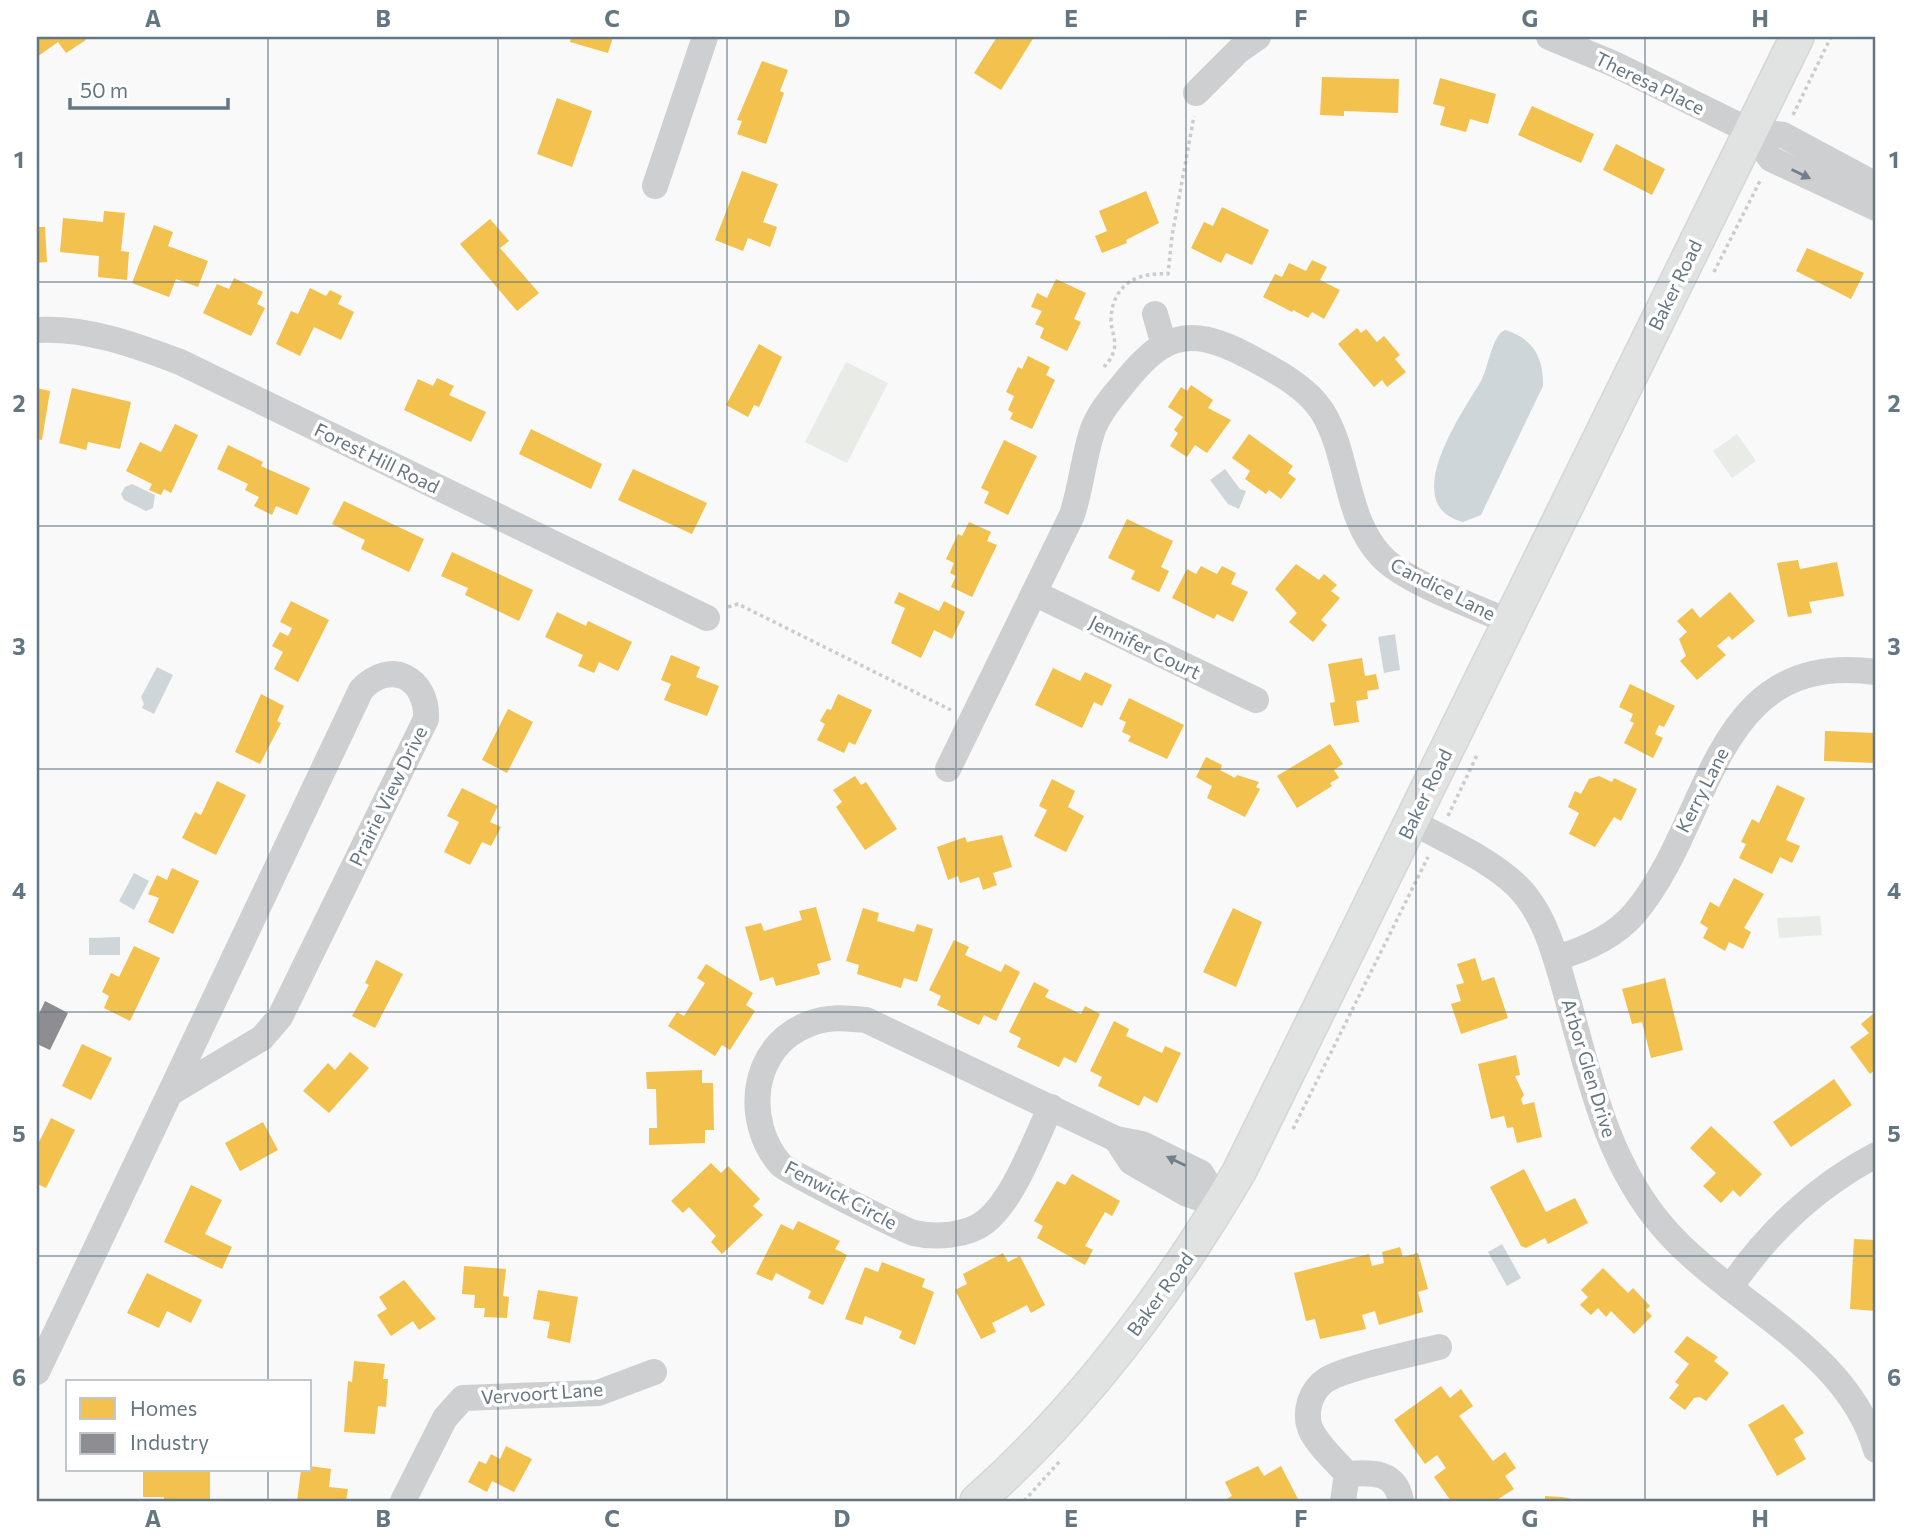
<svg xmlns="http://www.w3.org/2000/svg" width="1913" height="1538" viewBox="0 0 1913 1538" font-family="Commissioner,sans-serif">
  <rect width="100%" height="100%" fill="#f9f9f9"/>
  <g fill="#e8ebe6">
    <polygon points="846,362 888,383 847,463 805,442"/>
    <polygon points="1737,434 1756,461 1732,478 1713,451"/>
    <polygon points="1820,916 1822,935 1779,938 1777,918"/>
  </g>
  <g fill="#ced6d9">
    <path d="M1505,330C1533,338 1544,358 1543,386L1481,515L1463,522C1397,505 1462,413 1481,381C1489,366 1492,335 1505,330Z"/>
    <polygon points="1225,469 1240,489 1246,491 1239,509 1228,504 1210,480"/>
    <polygon points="132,484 155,495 153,508 146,511 124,500 121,494 125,487"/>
    <polygon points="1395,634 1400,670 1384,673 1378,637"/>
    <polygon points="157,667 173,675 154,714 142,708 144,704 141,697"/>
    <polygon points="134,873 149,881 134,910 119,901"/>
    <polygon points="120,937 120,955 89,955 89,938"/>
    <polygon points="1502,1244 1521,1278 1507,1286 1488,1252"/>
  </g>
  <g fill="#f2c14e">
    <polygon points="37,37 84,37 86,40 66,53 58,42 37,57"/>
    <polygon points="571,37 613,37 608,53 570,42"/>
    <polygon points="997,37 1034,37 1001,90 974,73"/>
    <polygon points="762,61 788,70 780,91 784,93 766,144 737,134 742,121 737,120"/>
    <polygon points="1322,77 1399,79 1398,113 1344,111 1344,116 1320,115"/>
    <polygon points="1440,78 1496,94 1488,124 1470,119 1466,132 1440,125 1445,107 1433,104"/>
    <polygon points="557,98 592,111 572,167 537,154"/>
    <polygon points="1532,106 1594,134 1581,163 1518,135"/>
    <polygon points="1616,144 1665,169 1652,195 1603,170"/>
    <polygon points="742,171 778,184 763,222 777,227 770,247 748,238 743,251 715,240"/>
    <polygon points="1146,191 1159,223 1126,240 1127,243 1102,253 1095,236 1107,231 1099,211"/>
    <polygon points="1222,207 1269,230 1252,265 1226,253 1221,263 1191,248 1204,222 1213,226"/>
    <polygon points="104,211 125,213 121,251 129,252 127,280 98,277 99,256 60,252 63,218 103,222"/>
    <polygon points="37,217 39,227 45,227 47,262 37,263"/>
    <polygon points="490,219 509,241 500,248 539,293 517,311 460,244"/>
    <polygon points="154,225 173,232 168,246 208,261 198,287 176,279 169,297 132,283"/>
    <polygon points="1807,248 1864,273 1851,299 1796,271"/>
    <polygon points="1312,260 1327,267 1320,280 1340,290 1324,319 1312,312 1308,318 1293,310 1292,312 1263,297 1275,274 1282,277 1289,263 1306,271"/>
    <polygon points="234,278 263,292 257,304 265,308 251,336 203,313 217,284 229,289"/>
    <polygon points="1056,279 1086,293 1074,319 1081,322 1067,351 1040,338 1044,328 1035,324 1042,311 1031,307 1037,293 1047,298"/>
    <polygon points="310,288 326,296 330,290 342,296 338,304 354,312 341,340 314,327 300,356 276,344 291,311 298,314"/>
    <polygon points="1357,328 1361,333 1366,329 1377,342 1384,336 1400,355 1395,359 1406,372 1387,387 1382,380 1374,387 1338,344"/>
    <polygon points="759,344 782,357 759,407 754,405 748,417 726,405"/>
    <polygon points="1028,356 1050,367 1046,375 1055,380 1032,429 1010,419 1013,413 1008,410 1014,396 1006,392 1018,367 1022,369"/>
    <polygon points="437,378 454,386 449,395 486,412 471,442 404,410 418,379 433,386"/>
    <polygon points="1191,385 1213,400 1208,408 1231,420 1207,453 1195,445 1187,457 1170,446 1178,433 1174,430 1183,417 1168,407 1181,387 1187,391"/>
    <polygon points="37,388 50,391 42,440 37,439"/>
    <polygon points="72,388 131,402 120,449 88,442 86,450 59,443"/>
    <polygon points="175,424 198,435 171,493 164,489 161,495 149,490 152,484 126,471 140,442 161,452"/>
    <polygon points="531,429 602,464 591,489 519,454"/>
    <polygon points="1249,434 1293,466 1288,473 1296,479 1281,499 1269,490 1266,494 1245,479 1250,471 1232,458"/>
    <polygon points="1004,440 1037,456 1008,515 984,503 989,492 981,488"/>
    <polygon points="228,445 263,462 261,466 310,488 297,515 276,506 272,515 254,506 259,497 245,490 248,484 217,469"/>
    <polygon points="633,469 707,503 692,534 618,500"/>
    <polygon points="344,501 424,539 409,572 361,549 365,540 332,524"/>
    <polygon points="1127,519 1173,541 1161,567 1169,571 1159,592 1131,579 1135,571 1108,558"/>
    <polygon points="969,522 991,532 987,541 997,545 972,597 951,587 956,576 950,573 954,563 946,559 958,534 962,536"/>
    <polygon points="452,552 533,590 519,621 465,595 468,588 441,576"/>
    <polygon points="1798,560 1800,569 1837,562 1844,596 1809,602 1812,613 1788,617 1777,563"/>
    <polygon points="1296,564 1319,580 1324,574 1337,585 1331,591 1340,598 1321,620 1327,625 1313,642 1289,622 1297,613 1275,589"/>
    <polygon points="1201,566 1217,574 1222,566 1236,573 1231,584 1248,592 1233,622 1217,614 1214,619 1172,598 1187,569 1196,574"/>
    <polygon points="899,592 939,611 944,601 965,612 952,639 934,630 921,658 891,643 905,608 894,603"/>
    <polygon points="1730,592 1755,621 1732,640 1729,636 1717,646 1726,655 1697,680 1680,661 1686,656 1679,639 1687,632 1677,621 1692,608 1700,618"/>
    <polygon points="291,601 329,620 298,682 274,669 283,652 272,646 280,632 288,636 292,628 280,622"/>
    <polygon points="557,612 586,626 588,621 632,642 618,671 599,662 594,673 578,666 583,655 545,637"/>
    <polygon points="671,655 700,667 696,677 719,686 707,716 664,700 671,684 661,680"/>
    <polygon points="1362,658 1365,676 1376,674 1379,689 1367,691 1368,699 1356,701 1359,722 1334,726 1330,703 1335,702 1328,664"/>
    <polygon points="1053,668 1080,681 1085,672 1112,685 1102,706 1094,702 1082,728 1035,705"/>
    <polygon points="1630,684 1675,706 1664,727 1659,725 1655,734 1663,738 1653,758 1624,743 1634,723 1630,721 1633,714 1619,707"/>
    <polygon points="261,694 284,706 277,721 281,723 260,764 235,752"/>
    <polygon points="838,694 872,710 855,745 849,742 844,753 817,740 825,724 820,721 827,709 831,710"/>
    <polygon points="1129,698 1184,725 1167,759 1128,741 1131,736 1122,732 1126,722 1119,719"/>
    <polygon points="508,709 533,722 507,773 482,760"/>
    <polygon points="1825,731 1876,733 1876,763 1824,761"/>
    <polygon points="1330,744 1343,764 1334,770 1339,778 1330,783 1332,786 1297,808 1277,776"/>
    <polygon points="1206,757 1222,765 1220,770 1235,778 1237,775 1259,782 1256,787 1260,789 1245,817 1207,798 1212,786 1196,777"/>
    <polygon points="855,776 861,785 866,782 897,829 865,850 836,807 842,802 833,790"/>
    <polygon points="1599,776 1612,782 1614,778 1637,789 1621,821 1614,817 1595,847 1569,834 1579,813 1568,807 1575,791 1581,794 1589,779"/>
    <polygon points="1052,779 1075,791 1068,807 1084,816 1066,852 1034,836 1047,810 1039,806"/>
    <polygon points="217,781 246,795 216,855 182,838 195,812 201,815"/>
    <polygon points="1777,785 1805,798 1786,840 1800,846 1792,863 1780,857 1772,874 1739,858 1746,844 1741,842 1752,819 1759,823"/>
    <polygon points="462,788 498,806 490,822 501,827 491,846 482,842 470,865 444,852 459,822 447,816"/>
    <polygon points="1002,835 1012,867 993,873 997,885 983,890 979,877 960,883 958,876 948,880 937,847 965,837 967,842"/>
    <polygon points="172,868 199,881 173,934 148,922 159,898 148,894 157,875 167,880"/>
    <polygon points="1734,878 1764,894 1744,928 1751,932 1743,949 1729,942 1725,951 1703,938 1708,928 1700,923 1710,902 1719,907"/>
    <polygon points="816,907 831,960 817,964 820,974 776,986 773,977 760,981 745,927 761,923 764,931 802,920 799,911"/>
    <polygon points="863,908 879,913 877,921 914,932 917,924 933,929 917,982 904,978 901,988 857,974 859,965 846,961"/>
    <polygon points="1233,908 1262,922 1236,987 1203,972"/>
    <polygon points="954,940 969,947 965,955 1001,972 1005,964 1020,972 996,1021 984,1015 979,1025 937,1005 941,996 929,990"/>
    <polygon points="134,946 160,958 130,1021 104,1008 109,996 102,992 111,973 119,977"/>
    <polygon points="1475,958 1482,981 1494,977 1508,1018 1461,1034 1451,1004 1461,1001 1456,985 1464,983 1457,964"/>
    <polygon points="376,960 403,974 375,1028 352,1016 369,985 365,983"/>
    <polygon points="706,964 753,993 746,1005 755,1011 730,1050 722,1045 715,1056 668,1026 677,1012 684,1016 705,983 697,978"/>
    <polygon points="1665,978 1683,1050 1651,1058 1642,1022 1632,1024 1622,989"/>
    <polygon points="1034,982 1049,990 1045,997 1081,1014 1085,1006 1100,1014 1076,1063 1064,1057 1059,1067 1017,1047 1021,1038 1009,1032"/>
    <polygon points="1874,1013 1876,1069 1870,1074 1850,1047 1869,1033 1861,1024"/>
    <polygon points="1114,1021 1129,1029 1126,1036 1162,1053 1165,1046 1181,1053 1157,1103 1144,1096 1139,1106 1098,1086 1102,1077 1090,1071"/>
    <polygon points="82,1044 112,1058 91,1100 62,1086"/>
    <polygon points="350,1052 369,1068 329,1113 303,1091 328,1063 335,1070"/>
    <polygon points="1516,1055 1520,1075 1515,1076 1524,1095 1521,1099 1523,1105 1534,1102 1542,1137 1517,1143 1513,1127 1507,1128 1504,1116 1491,1119 1478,1064"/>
    <polygon points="702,1070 702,1083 713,1083 714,1130 705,1130 705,1143 649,1145 649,1128 657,1128 656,1089 647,1089 646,1072"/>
    <polygon points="1834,1079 1852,1105 1791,1147 1773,1122"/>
    <polygon points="51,1118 75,1130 46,1188 37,1184 37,1146"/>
    <polygon points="263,1122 278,1150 240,1171 225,1143"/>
    <polygon points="1711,1126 1762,1174 1740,1197 1733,1190 1721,1203 1703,1186 1716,1173 1690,1148"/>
    <polygon points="711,1163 721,1173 728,1166 760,1199 753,1206 763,1215 722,1254 711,1242 716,1236 689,1207 683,1213 671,1201"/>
    <polygon points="1524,1169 1546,1212 1575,1198 1588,1223 1548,1244 1545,1238 1526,1248 1521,1246 1490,1187"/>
    <polygon points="1072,1174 1120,1201 1112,1216 1105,1212 1085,1246 1093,1250 1085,1265 1037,1238 1043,1226 1034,1221 1057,1181 1065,1185"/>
    <polygon points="191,1185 222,1200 205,1234 232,1247 222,1269 164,1242"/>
    <polygon points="798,1221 840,1241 835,1249 847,1255 823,1305 808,1298 811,1291 776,1273 772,1281 756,1274 781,1224 793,1230"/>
    <polygon points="1854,1239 1876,1240 1876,1311 1850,1309"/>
    <polygon points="1400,1247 1403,1257 1418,1253 1428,1289 1418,1292 1423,1312 1379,1325 1375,1311 1362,1315 1366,1329 1320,1339 1315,1319 1306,1321 1294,1273 1369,1254 1372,1266 1384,1263 1382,1252"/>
    <polygon points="1003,1253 1008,1262 1020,1256 1045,1305 1031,1313 1027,1305 992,1323 996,1332 981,1339 955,1290 967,1284 963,1274"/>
    <polygon points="882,1262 925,1279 922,1287 934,1292 915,1345 899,1338 902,1331 865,1316 862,1325 845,1319 865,1267 878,1272"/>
    <polygon points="464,1266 506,1269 503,1296 509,1297 507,1318 484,1317 485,1308 474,1308 475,1295 462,1294"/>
    <polygon points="1603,1268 1628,1293 1633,1288 1650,1306 1646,1310 1652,1316 1634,1334 1611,1311 1606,1317 1598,1308 1591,1315 1580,1305 1588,1297 1581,1290"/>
    <polygon points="147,1273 202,1300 191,1323 167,1311 159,1328 127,1313"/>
    <polygon points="404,1280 436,1319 419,1330 413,1321 391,1336 377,1315 387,1309 379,1297"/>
    <polygon points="538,1290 578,1297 570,1343 547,1338 550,1322 533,1319"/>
    <polygon points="1687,1336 1718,1357 1714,1361 1729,1373 1706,1401 1700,1397 1694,1398 1685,1410 1669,1398 1679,1385 1675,1382 1689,1364 1674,1352"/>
    <polygon points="354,1361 385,1364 383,1379 388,1379 386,1407 378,1406 375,1434 344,1432 348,1381 352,1382"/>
    <polygon points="1441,1386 1450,1398 1461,1389 1473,1406 1459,1416 1493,1461 1505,1452 1516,1468 1505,1476 1514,1489 1495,1501 1451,1501 1434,1477 1446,1468 1437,1455 1425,1464 1394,1420"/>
    <polygon points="1783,1404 1804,1433 1794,1439 1806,1459 1777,1476 1748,1425"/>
    <polygon points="506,1446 532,1459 514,1492 492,1481 487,1492 468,1482 479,1461 486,1464 491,1454 500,1459"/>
    <polygon points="310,1466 331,1469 329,1487 348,1489 346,1501 297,1501 301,1470 310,1470"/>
    <polygon points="1258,1466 1264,1476 1281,1466 1299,1501 1222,1501 1232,1496 1225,1482"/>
    <polygon points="143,1470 210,1470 210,1501 164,1501 164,1497 143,1497"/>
    <polygon points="1545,1496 1562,1497 1582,1501 1545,1501"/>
  </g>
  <polygon fill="#8d8d92" points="45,1001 68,1013 50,1050 37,1044 37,1018"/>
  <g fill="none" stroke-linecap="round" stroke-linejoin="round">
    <g stroke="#d5d6d7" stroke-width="36">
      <path id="major" d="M977,1501C1082,1408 1168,1293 1239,1172L1797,37"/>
    </g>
    <g stroke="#cbcccd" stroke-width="3.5" stroke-dasharray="3.5 3.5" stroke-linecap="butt">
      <polyline points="1793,115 1831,37"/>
      <polyline points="1714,272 1761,179"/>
      <path d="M1104,367C1107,363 1112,358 1113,353C1118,341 1111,332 1111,320C1112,285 1136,272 1168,274L1172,236L1194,116"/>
      <polyline points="728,607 738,604 951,710"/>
      <polyline points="1448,816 1478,753"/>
      <polyline points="1293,1129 1428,857"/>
      <polyline points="1024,1501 1060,1461"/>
    </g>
    <g stroke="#cecfd0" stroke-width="26">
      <polyline points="1549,37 1614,64 1750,131 1783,135 1876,185"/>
      <polyline points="1196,93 1238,51 1258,37"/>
      <polyline points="1750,131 1771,159 1876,208"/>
      <polyline points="655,186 705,37"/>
      <polyline points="1155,314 1164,345"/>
      <path d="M37,330C86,327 135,345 180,362L707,618"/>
      <polyline points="1034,593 1256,700"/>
      <path d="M948,769L1072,515C1081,488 1083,460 1092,432C1097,416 1109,401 1120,388C1160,337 1185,323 1246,355C1272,369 1305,385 1322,411C1350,456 1344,518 1382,557C1407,583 1476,607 1510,622"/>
      <path d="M1411,821C1446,841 1486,857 1515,884C1547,914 1557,963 1569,1004C1591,1083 1608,1163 1663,1227C1728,1303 1847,1348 1876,1450"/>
      <path d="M1556,958C1584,950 1614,937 1634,914C1714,820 1710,649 1876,672"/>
      <path d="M1051,1107C1034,1141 1015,1198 985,1222C967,1236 935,1238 914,1233C903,1230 787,1171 781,1165C743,1122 750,1046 809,1024C828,1016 846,1018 866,1020L1116,1139L1142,1144L1201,1173L1220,1205"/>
      <polyline points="1116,1139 1131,1162 1187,1194 1220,1205"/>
      <path d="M1730,1288C1767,1233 1817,1186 1876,1155"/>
      <path d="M37,1372L170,1093L262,1038L280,1017L426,719C428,678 390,658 361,690L170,1093"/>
      <path d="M1347,1474C1372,1472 1396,1471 1401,1501"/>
      <polyline points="403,1501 445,1418 463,1398 598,1393 654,1372"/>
      <path d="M1343,1501L1347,1474C1335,1460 1317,1445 1310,1428C1304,1411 1311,1390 1326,1380C1344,1368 1415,1353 1439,1347"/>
    </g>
    <use href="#major" stroke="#e1e2e2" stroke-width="33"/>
  </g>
  <defs><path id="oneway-solid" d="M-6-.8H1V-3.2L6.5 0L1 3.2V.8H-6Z" transform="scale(1.75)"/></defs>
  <g fill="#707f8b">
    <use href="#oneway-solid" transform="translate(1801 174) rotate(26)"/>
    <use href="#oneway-solid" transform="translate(1176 1161) rotate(-154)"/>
  </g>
  <path fill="none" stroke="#657683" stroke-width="2" stroke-opacity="0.55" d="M268,37V1382M498,37V1501M727,37V1501M956,37V1501M1186,37V1501M1416,37V1501M1645,37V1501M37,282H1876M37,526H1876M37,769H1876M37,1012H1876M37,1256H1876M268,1470V1501"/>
  <g text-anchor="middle" stroke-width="7" stroke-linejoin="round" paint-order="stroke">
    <g font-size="19" fill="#657683" stroke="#fff">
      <text transform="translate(1650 83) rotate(26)" y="7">Theresa Place</text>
      <text transform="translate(1675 285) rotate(-64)" y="7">Baker Road</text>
      <text transform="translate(377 458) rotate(26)" y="7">Forest Hill Road</text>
      <text transform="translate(1443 589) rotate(27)" y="7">Candice Lane</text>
      <text transform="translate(1145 647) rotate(26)" y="7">Jennifer Court</text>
      <text transform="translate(1702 790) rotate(-63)" y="7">Kerry Lane</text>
      <text transform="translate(1425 794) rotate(-64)" y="7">Baker Road</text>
      <text transform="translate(388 796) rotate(-64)" y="7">Prairie View Drive</text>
      <text transform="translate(1589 1068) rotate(73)" y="7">Arbor Glen Drive</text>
      <text transform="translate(841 1195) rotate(28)" y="7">Fenwick Circle</text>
      <text transform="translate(1160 1294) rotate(-54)" y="7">Baker Road</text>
      <text transform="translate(542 1393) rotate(-4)" y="7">Vervoort Lane</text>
    </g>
  </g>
  <rect width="1913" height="1538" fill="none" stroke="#ffffff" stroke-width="77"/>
  <rect x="66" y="1380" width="245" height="91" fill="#ffffff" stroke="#c1c8cd" stroke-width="2"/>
  <rect x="80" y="1398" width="35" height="21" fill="#f2c14e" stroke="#c1c8cd" stroke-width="2"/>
  <text x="130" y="1416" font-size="21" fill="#657683">Homes</text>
  <rect x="80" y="1433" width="35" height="21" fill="#8d8d92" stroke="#c1c8cd" stroke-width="2"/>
  <text x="130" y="1450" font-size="21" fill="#657683">Industry</text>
  <path d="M70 98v10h158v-10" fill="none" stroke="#657683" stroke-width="3.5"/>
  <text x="80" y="98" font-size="21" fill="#657683" stroke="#ffffff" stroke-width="5" paint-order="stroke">50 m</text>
  <rect x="38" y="38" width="1836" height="1462" fill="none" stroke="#657683" stroke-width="2.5"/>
  <g font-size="23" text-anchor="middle" font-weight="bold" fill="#657683">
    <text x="153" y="27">A</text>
    <text x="383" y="27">B</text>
    <text x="612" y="27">C</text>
    <text x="842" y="27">D</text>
    <text x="1071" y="27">E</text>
    <text x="1301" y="27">F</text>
    <text x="1530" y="27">G</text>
    <text x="1760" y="27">H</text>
    <text x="19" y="168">1</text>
    <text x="1894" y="168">1</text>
    <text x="19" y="412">2</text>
    <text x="1894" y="412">2</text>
    <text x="19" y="655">3</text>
    <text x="1894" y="655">3</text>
    <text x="19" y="899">4</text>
    <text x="1894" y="899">4</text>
    <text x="19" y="1142">5</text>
    <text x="1894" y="1142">5</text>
    <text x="19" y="1386">6</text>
    <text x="1894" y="1386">6</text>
    <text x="153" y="1527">A</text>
    <text x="383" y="1527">B</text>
    <text x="612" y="1527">C</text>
    <text x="842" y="1527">D</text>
    <text x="1071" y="1527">E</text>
    <text x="1301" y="1527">F</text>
    <text x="1530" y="1527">G</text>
    <text x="1760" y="1527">H</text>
  </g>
</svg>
